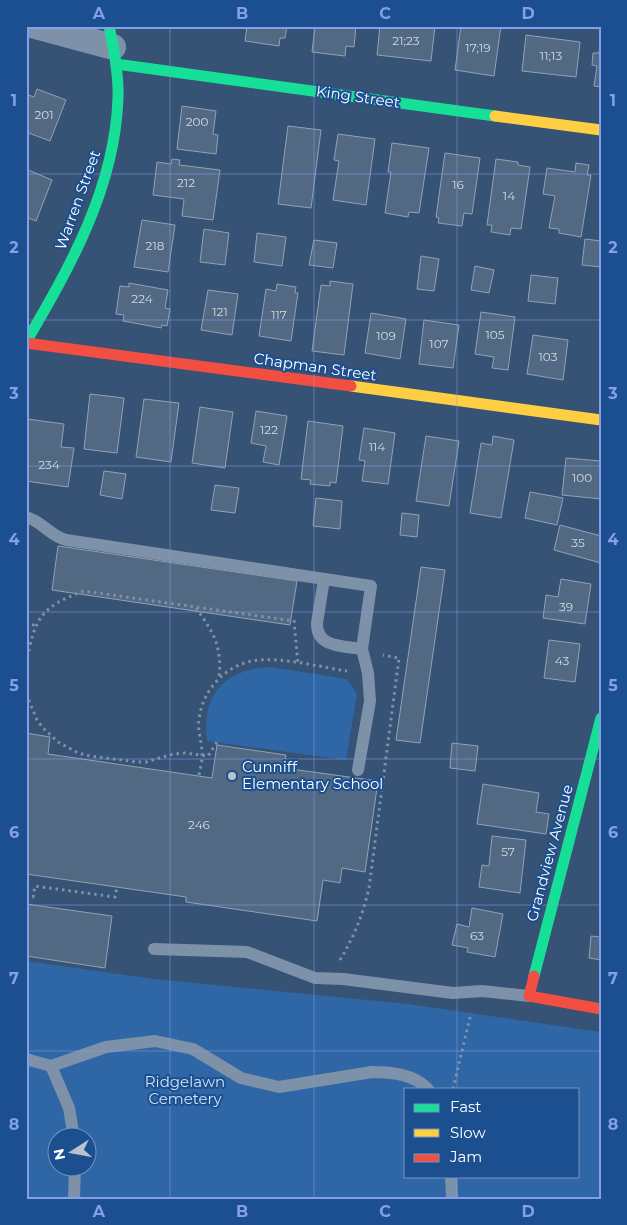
<svg xmlns="http://www.w3.org/2000/svg" width="627" height="1225" viewBox="0 0 627 1225" font-family="Montserrat,sans-serif">
  <rect width="100%" height="100%" fill="#365274"/>
  <g fill="#2f66a5" fill-rule="evenodd">
    <path d="M271,667L347,679L357,694L346,760L207,741C201,694 225,669 271,667Z"/>
    <path d="M26,961L154,979L408,1004L601,1032V1199H26ZM406,1089H578V1176H406ZM58,1138H88V1168H58Z"/>
  </g>
  <g fill="#526984" stroke="#92a2b6">
    <polygon points="247,26 287,26 285,38 280,38 279,46 245,41"/>
    <polygon points="315,26 356,26 354,47 346,46 345,56 312,52"/>
    <polygon points="380,26 435,26 431,61 377,55"/>
    <polygon points="461,26 501,26 494,76 455,70"/>
    <polygon points="526,35 580,42 576,77 522,71"/>
    <polygon points="601,37 601,87 594,86 597,66 592,65 593,53 599,53"/>
    <polygon points="37,89 66,100 50,141 26,132 26,118 28,113 26,112 26,94 34,97"/>
    <polygon points="182,106 216,111 213,134 218,135 216,154 177,149"/>
    <polygon points="288,126 321,130 311,208 278,204"/>
    <polygon points="338,134 375,139 366,205 333,200 339,161 334,160"/>
    <polygon points="392,143 429,148 419,213 409,212 408,217 385,213 391,172 388,172"/>
    <polygon points="445,153 480,158 472,214 464,213 462,226 438,223 439,218 436,217"/>
    <polygon points="172,159 180,160 179,165 220,170 213,220 182,216 184,199 153,195 157,162 171,164"/>
    <polygon points="496,159 518,162 518,165 530,167 521,229 511,228 510,235 491,232 492,225 487,225"/>
    <polygon points="576,163 589,165 587,175 591,175 581,237 559,233 559,229 549,228 555,196 543,194 547,168 575,172"/>
    <polygon points="26,169 52,180 36,221 26,217"/>
    <polygon points="142,220 175,225 168,272 134,267"/>
    <polygon points="204,229 229,233 225,265 200,262"/>
    <polygon points="257,233 286,237 282,266 254,262"/>
    <polygon points="585,239 601,241 601,267 582,265"/>
    <polygon points="314,240 337,243 333,268 309,265"/>
    <polygon points="421,256 439,259 434,291 417,289"/>
    <polygon points="475,266 494,270 489,293 471,290"/>
    <polygon points="531,275 558,278 555,304 528,301"/>
    <polygon points="330,281 353,284 344,355 312,351 321,285 330,286"/>
    <polygon points="129,283 168,290 165,308 170,309 167,326 162,325 161,328 123,321 124,315 116,314 120,286 129,287"/>
    <polygon points="277,284 296,287 295,293 298,293 291,341 259,336 266,289 276,291"/>
    <polygon points="208,290 238,294 232,335 201,330"/>
    <polygon points="481,312 515,317 508,370 492,368 494,357 475,354"/>
    <polygon points="371,313 406,319 400,359 365,353"/>
    <polygon points="424,320 459,325 453,368 419,364"/>
    <polygon points="533,335 568,340 563,380 527,374"/>
    <polygon points="90,394 124,398 117,453 84,449"/>
    <polygon points="144,399 179,403 171,462 136,457"/>
    <polygon points="200,407 233,412 225,468 192,463"/>
    <polygon points="256,411 287,416 279,465 263,462 266,446 251,443"/>
    <polygon points="27,419 64,424 61,447 74,448 68,487 26,481"/>
    <polygon points="308,421 343,426 336,483 330,482 330,486 310,484 311,480 301,479"/>
    <polygon points="364,428 395,433 388,484 362,481 365,461 359,460"/>
    <polygon points="426,436 459,441 449,506 416,501"/>
    <polygon points="493,436 514,440 501,518 470,513 481,443 492,445"/>
    <polygon points="566,458 601,461 601,499 562,495"/>
    <polygon points="104,471 126,474 122,499 100,495"/>
    <polygon points="215,485 239,488 235,513 211,510"/>
    <polygon points="530,492 563,498 557,525 525,518"/>
    <polygon points="316,498 342,501 340,529 313,526"/>
    <polygon points="402,513 419,515 417,537 400,535"/>
    <polygon points="560,525 601,536 601,563 554,550"/>
    <polygon points="58,546 297,581 290,625 52,590"/>
    <polygon points="421,567 445,570 420,743 396,740"/>
    <polygon points="561,579 591,584 585,624 543,618 546,595 558,597"/>
    <polygon points="549,640 580,644 575,682 544,678"/>
    <polygon points="26,733 50,737 48,754 212,778 217,745 286,755 284,768 378,781 365,872 342,868 340,883 323,880 317,921 186,902 186,897 26,874"/>
    <polygon points="452,743 478,746 475,771 450,768"/>
    <polygon points="483,784 539,793 536,812 549,814 546,834 477,824"/>
    <polygon points="492,836 526,840 520,893 479,887 482,865 489,866"/>
    <polygon points="26,904 112,916 105,968 26,956"/>
    <polygon points="472,908 503,914 495,957 467,952 468,948 452,945 457,924 469,927"/>
    <polygon points="591,936 601,937 601,960 589,958"/>
  </g>
  <g fill="none" stroke-linecap="round" stroke-linejoin="round">
    <g stroke="#7d92a8" stroke-width="3" stroke-dasharray="2.5 4" stroke-linecap="butt">
      <path d="M196,608C214,633 222,646 219,678"/>
      <polyline points="26,622 36,626"/>
      <path d="M26,664C35,618 40,607 84,591L294,621L298,664"/>
      <polyline points="26,694 37,720 43,728 58,742 78,753 90,756 137,762 146,762 173,754 185,753 208,756 217,742"/>
      <path d="M199,775C200,769 202,763 202,757C203,744 197,732 199,719C203,688 228,662 260,660C287,658 320,667 347,671"/>
      <polyline points="26,896 33,897 35,886 115,897 117,887"/>
      <path d="M340,960C354,937 363,914 369,888L399,658L383,655"/>
      <polyline points="453,1089 471,1013"/>
    </g>
    <g stroke="#7d92a8" stroke-width="12">
      <path d="M26,517C42,521 50,536 66,540L371,586L362,649C344,646 316,648 317,623L324,579"/>
      <polyline points="358,770 370,701 368,673 362,649"/>
      <polyline points="154,949 247,952 315,978 343,979 453,993 482,991 529,996"/>
      <polyline points="26,1059 51,1066"/>
      <path d="M51,1066L106,1047L155,1041L193,1049L241,1078L279,1087L372,1072C392,1072 413,1074 428,1089"/>
      <polyline points="51,1066 69,1108 74,1138"/>
      <polyline points="451,1176 452,1199"/>
      <polyline points="74,1199 75,1168"/>
    </g>
    <polyline stroke="#7d92a8" stroke-width="26" points="35,26 113,47"/>
    <g stroke="#16e098" stroke-width="11">
      <polyline points="116,64 495,116"/>
      <path d="M26,342C70,267 115,188 118,98C119,74 114,49 109,26"/>
      <polyline points="534,976 601,718"/>
    </g>
    <g stroke="#ffcf43" stroke-width="11">
      <polyline points="495,116 601,130"/>
      <polyline points="351,386 601,420"/>
    </g>
    <g stroke="#f24e42" stroke-width="11">
      <polyline points="26,343 351,386"/>
      <polyline points="534,976 529,996 601,1009"/>
    </g>
  </g>
  <path fill="none" stroke="#839eea" stroke-width="1" stroke-opacity="0.55" d="M170,26V1199M314,26V1199M457,26V1089M26,174H601M26,320H601M26,466H601M26,612H601M26,759H601M26,905H601M26,1051H601M457,1176V1199"/>
  <circle fill="#b9c2ce" stroke="#1b4f8f" stroke-width="2" cx="232" cy="776" r="5"/>
  <g text-anchor="middle" stroke-width="4" stroke-linejoin="round" paint-order="stroke">
    <g font-size="12" fill="#d4dae0">
      <text x="406" y="45">21;23</text>
      <text x="478" y="52">17;19</text>
      <text x="551" y="60">11;13</text>
      <text x="44" y="119">201</text>
      <text x="197" y="126">200</text>
      <text x="186" y="187">212</text>
      <text x="458" y="189">16</text>
      <text x="509" y="200">14</text>
      <text x="155" y="250">218</text>
      <text x="142" y="303">224</text>
      <text x="220" y="316">121</text>
      <text x="279" y="319">117</text>
      <text x="495" y="339">105</text>
      <text x="386" y="340">109</text>
      <text x="439" y="348">107</text>
      <text x="548" y="361">103</text>
      <text x="269" y="434">122</text>
      <text x="377" y="451">114</text>
      <text x="49" y="469">234</text>
      <text x="582" y="482">100</text>
      <text x="578" y="547">35</text>
      <text x="566" y="611">39</text>
      <text x="562" y="665">43</text>
      <text x="199" y="829">246</text>
      <text x="508" y="856">57</text>
      <text x="477" y="940">63</text>
    </g>
    <g font-size="15" fill="#fff" stroke="#1b4f8f">
      <text transform="translate(358 97) rotate(8)" y="5">King Street</text>
      <text transform="translate(78 200) rotate(-70)" y="5">Warren Street</text>
      <text transform="translate(315 367) rotate(8)" y="5">Chapman Street</text>
      <text transform="translate(550 853) rotate(-75)" y="5">Grandview Avenue</text>
    </g>
    <g font-size="15" fill="#fff" stroke="#1b4f8f" text-anchor="start">
      <text x="242" y="772">Cunniff<tspan x="242" dy="17">Elementary School</tspan></text>
    </g>
    <g font-size="15" fill="#cfe3fa" stroke="#1b4f8f">
      <text x="185" y="1087">Ridgelawn<tspan x="185" dy="17">Cemetery</tspan></text>
    </g>
  </g>
  <rect width="627" height="1225" fill="none" stroke="#1b4f8f" stroke-width="55"/>
  <rect x="404" y="1088" width="175" height="90" fill="#1b4f8f" stroke="#7695bc"/>
  <rect x="414" y="1104" width="25" height="8" fill="#16e098" stroke="#7695bc"/>
  <text x="450" y="1112" font-size="15" fill="#ffffff">Fast</text>
  <rect x="414" y="1129" width="25" height="8" fill="#ffcf43" stroke="#7695bc"/>
  <text x="450" y="1138" font-size="15" fill="#ffffff">Slow</text>
  <rect x="414" y="1154" width="25" height="8" fill="#f24e42" stroke="#7695bc"/>
  <text x="450" y="1162" font-size="15" fill="#ffffff">Jam</text>
  <g transform="translate(72 1152) rotate(259)"><circle r="24" fill="#1b4f8f" stroke="#7695bc"/>
  <path d="M0-4L9 19L0 12L-9 19Z" fill="#b9c2ce"/>
  <text y="-8" font-size="14" font-weight="bold" text-anchor="middle" fill="#ffffff">N</text>
  </g>
  <rect x="28" y="28" width="572" height="1170" fill="none" stroke="#839eea" stroke-width="2"/>
  <g font-size="16" text-anchor="middle" font-weight="bold" fill="#839eea">
    <text x="99" y="19">A</text>
    <text x="242" y="19">B</text>
    <text x="385" y="19">C</text>
    <text x="528" y="19">D</text>
    <text x="14" y="106">1</text>
    <text x="613" y="106">1</text>
    <text x="14" y="253">2</text>
    <text x="613" y="253">2</text>
    <text x="14" y="399">3</text>
    <text x="613" y="399">3</text>
    <text x="14" y="545">4</text>
    <text x="613" y="545">4</text>
    <text x="14" y="691">5</text>
    <text x="613" y="691">5</text>
    <text x="14" y="838">6</text>
    <text x="613" y="838">6</text>
    <text x="14" y="984">7</text>
    <text x="613" y="984">7</text>
    <text x="14" y="1130">8</text>
    <text x="613" y="1130">8</text>
    <text x="99" y="1217">A</text>
    <text x="242" y="1217">B</text>
    <text x="385" y="1217">C</text>
    <text x="528" y="1217">D</text>
  </g>
</svg>
